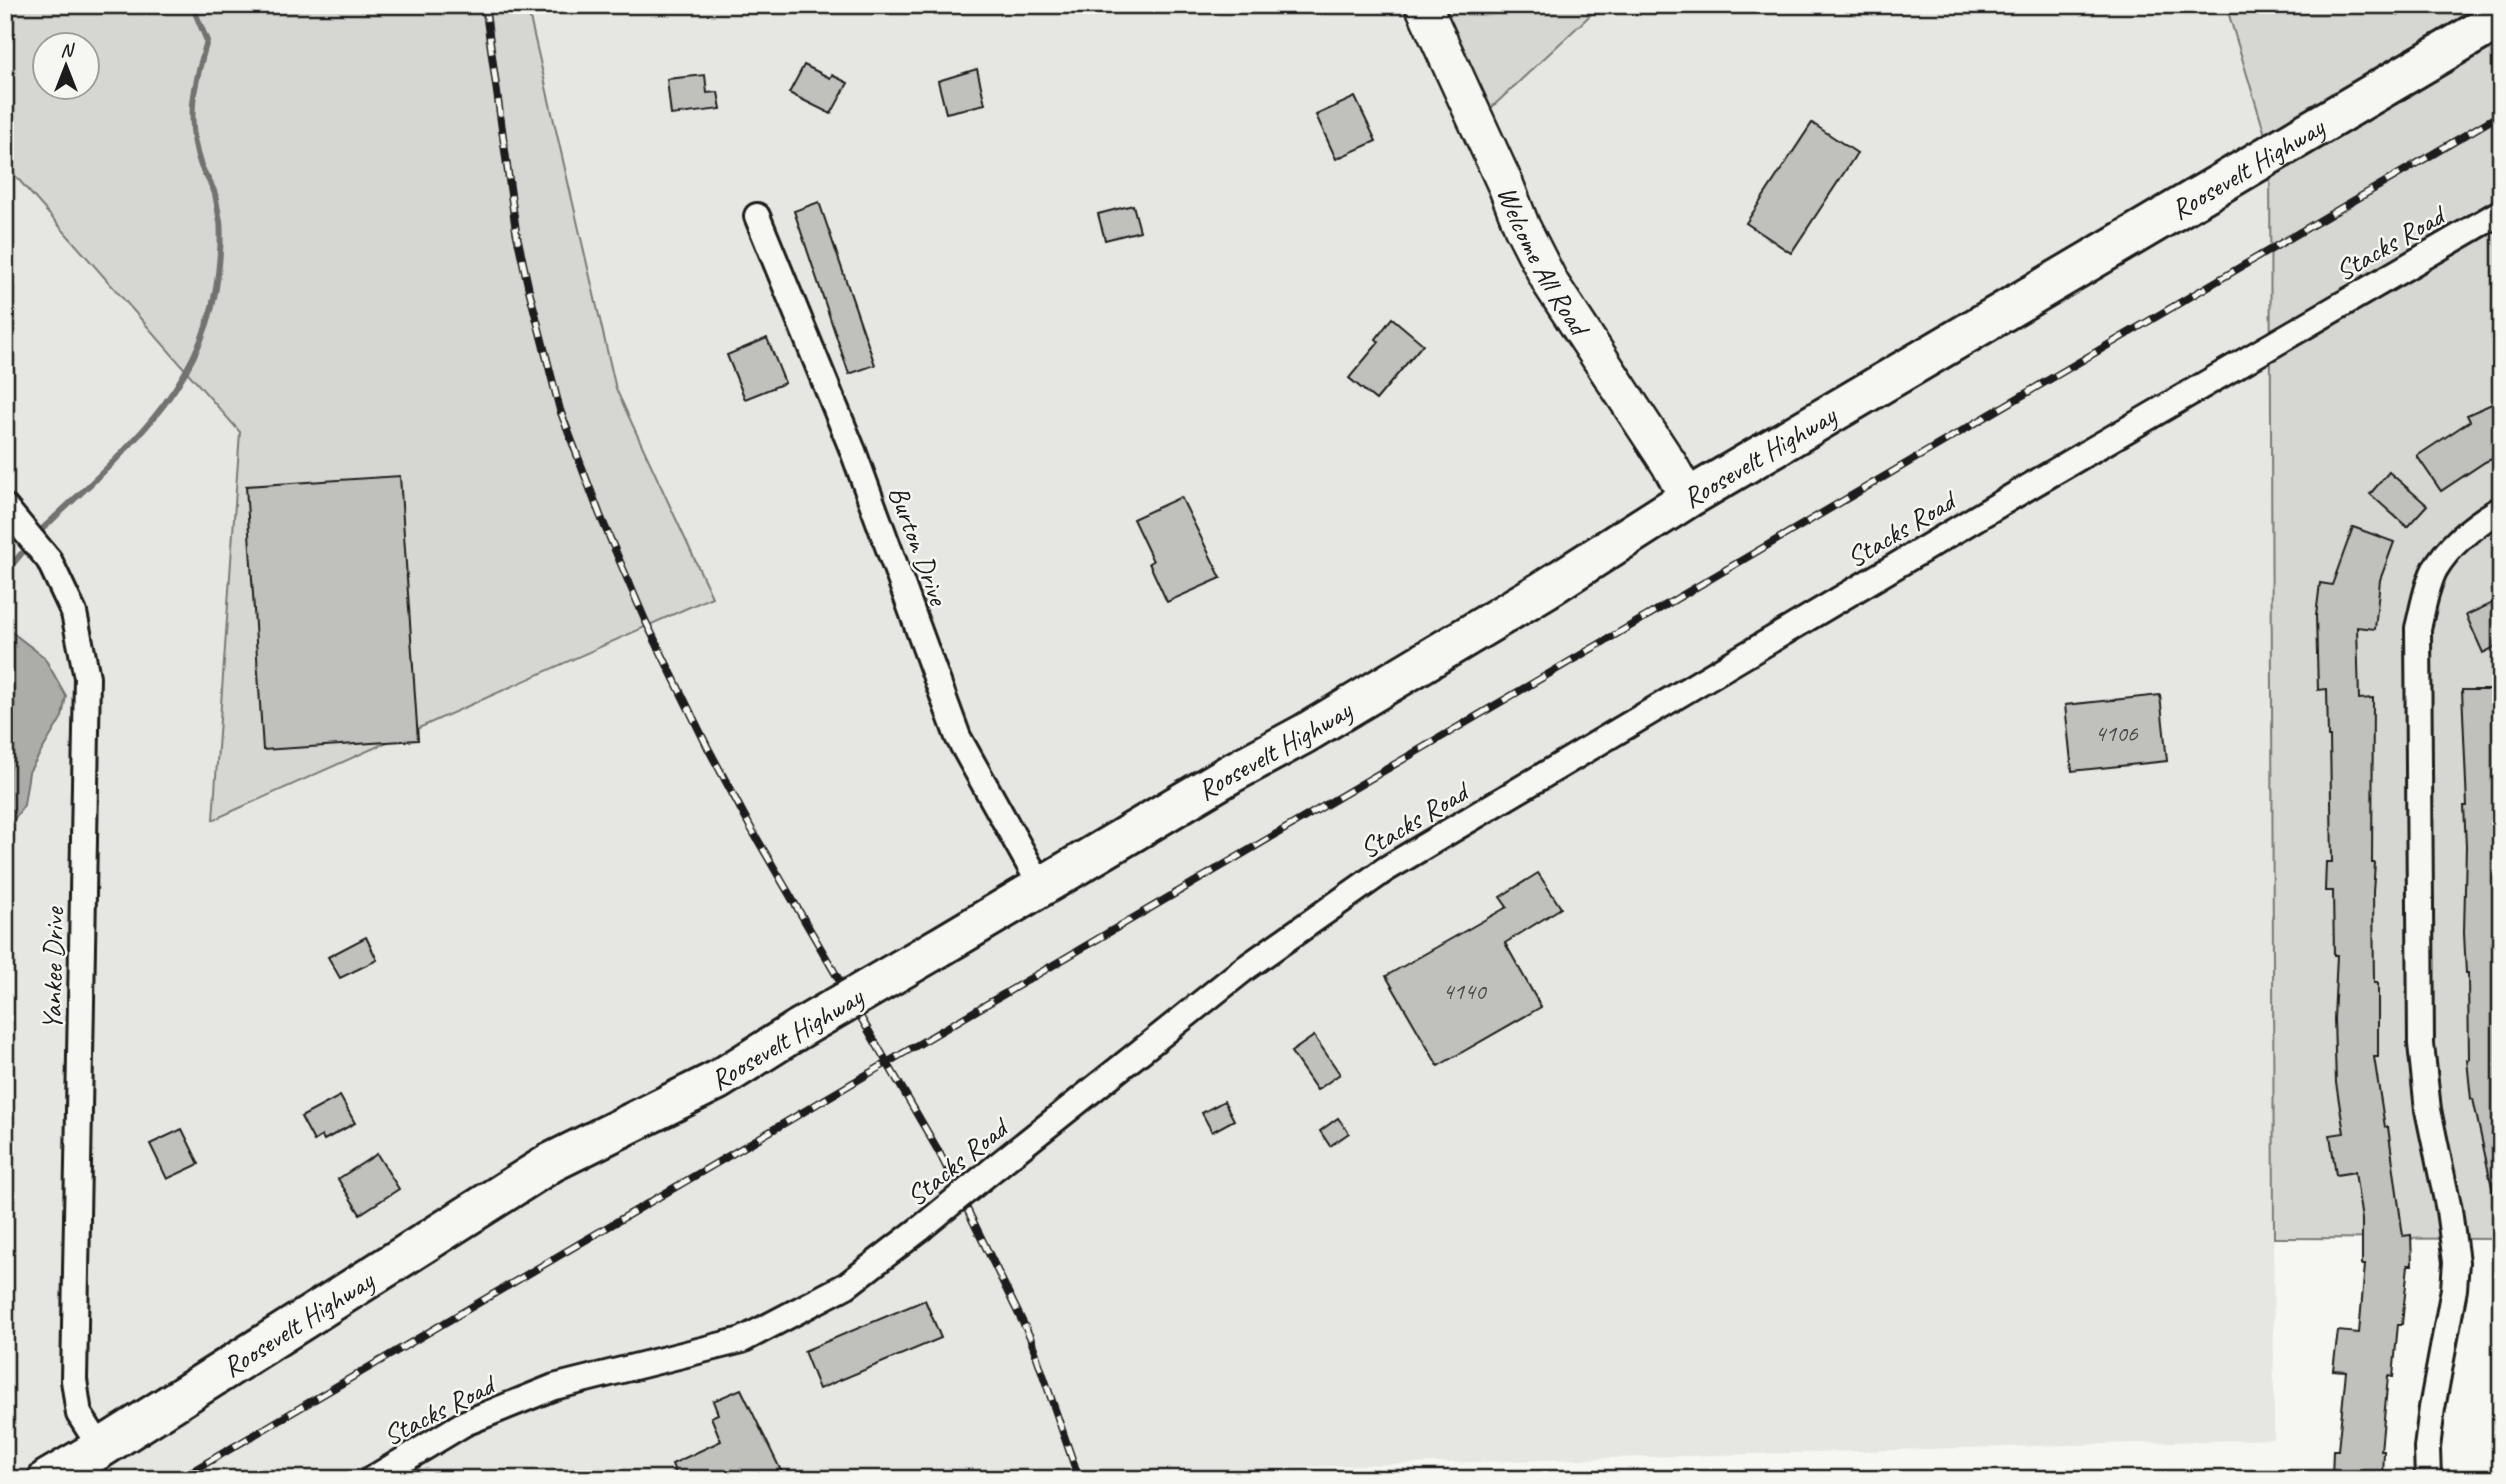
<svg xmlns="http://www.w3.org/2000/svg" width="2506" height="1484" viewBox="0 0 2506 1484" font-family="Caveat,sans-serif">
  <rect width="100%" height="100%" fill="#f6f6f2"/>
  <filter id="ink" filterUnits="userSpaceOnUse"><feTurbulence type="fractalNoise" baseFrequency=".0143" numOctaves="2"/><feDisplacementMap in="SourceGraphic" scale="14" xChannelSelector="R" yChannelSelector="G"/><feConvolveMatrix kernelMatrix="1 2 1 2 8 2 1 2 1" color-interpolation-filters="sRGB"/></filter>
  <g filter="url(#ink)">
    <polygon fill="#e6e6e2" points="527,5 1437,5 1491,107 1601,5 2226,5 2270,151 2274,1439 1120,1472 1121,1479 5,1479 5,164 240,432 712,597 616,389"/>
    <g fill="#d6d6d2" stroke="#797977" stroke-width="2" fill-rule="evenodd">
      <path d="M5,5H527L616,389L712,597L213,820L240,432L5,164ZM46,46H88V88H46Z"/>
      <polygon points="1437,5 1601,5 1491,108"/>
      <polygon points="2226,5 2501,5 2501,1239 2274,1238 2270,151"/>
    </g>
    <polygon fill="#acaca9" stroke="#727271" stroke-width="2" points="5,627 44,657 66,696 62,717 29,772 24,805 7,830 5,863"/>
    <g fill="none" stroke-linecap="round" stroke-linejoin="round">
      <g stroke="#727271" stroke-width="6">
        <path d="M38,533C117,458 205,390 218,274C220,256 222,238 220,221C218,212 217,203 215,194C212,184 205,175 201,166C185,121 194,84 207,41L192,5"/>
        <polyline points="5,573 21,554"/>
      </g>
    </g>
    <g fill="#c0c0bd" stroke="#1c1c1c" stroke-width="2">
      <polygon points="804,65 830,78 832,75 848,83 831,114 789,93"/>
      <polygon points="977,69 985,104 946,113 938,81"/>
      <polygon points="705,75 707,93 718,92 721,109 671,115 667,79"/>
      <polygon points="1355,97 1376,141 1336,159 1316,115"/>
      <polygon points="1812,123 1857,153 1791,253 1746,223"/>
      <polygon points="819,202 875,365 849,374 794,211"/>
      <polygon points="1133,205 1140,231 1105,240 1098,214"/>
      <polygon points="1392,318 1423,344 1376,400 1349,378 1379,342 1376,339"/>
      <polygon points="767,338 785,383 745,399 727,355"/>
      <polygon points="2494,403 2501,418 2501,455 2485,462 2441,491 2417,456 2470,421 2467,415"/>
      <polygon points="2389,472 2427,505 2407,527 2370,494"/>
      <polygon points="400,476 418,740 263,750 246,486"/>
      <polygon points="1181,497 1221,578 1167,602 1149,563 1153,561 1133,519"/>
      <polygon points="2353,527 2394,542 2380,580 2375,629 2357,627 2359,699 2373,698 2372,863 2375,863 2373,892 2374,983 2378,983 2378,1057 2374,1057 2385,1127 2388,1127 2403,1236 2411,1235 2412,1265 2408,1265 2402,1324 2398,1324 2393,1377 2388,1376 2381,1451 2384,1451 2383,1479 2332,1479 2333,1450 2338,1450 2346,1371 2333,1370 2338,1331 2359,1333 2365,1265 2362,1265 2362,1220 2355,1172 2336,1175 2330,1135 2344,1133 2336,1083 2334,1019 2337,955 2334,955 2333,891 2325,891 2326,862 2332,862 2330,737 2328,737 2327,689 2318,690 2316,616 2320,583 2332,585"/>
      <polygon points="2501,599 2501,644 2483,653 2466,615"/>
      <polygon points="2462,690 2501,690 2501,1191 2493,1192 2473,1099 2471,1099 2467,1060 2469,1060 2468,973 2466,973 2464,933 2466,846 2464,806 2467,806"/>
      <polygon points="2160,695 2167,761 2072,771 2065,705"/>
      <polygon points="1538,873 1561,908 1505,943 1541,1007 1438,1066 1386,976 1507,907 1500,897"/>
      <polygon points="366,937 377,960 340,978 328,957"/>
      <polygon points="1314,1036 1340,1074 1317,1090 1291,1052"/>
      <polygon points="340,1096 355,1123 324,1140 322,1136 314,1141 301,1117"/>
      <polygon points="1224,1101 1234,1120 1212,1132 1202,1113"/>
      <polygon points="1338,1118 1349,1133 1330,1146 1320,1131"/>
      <polygon points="182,1129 199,1164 167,1179 150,1144"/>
      <polygon points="377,1154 399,1189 360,1214 338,1179"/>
      <polygon points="925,1300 941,1338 819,1389 804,1351"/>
      <polygon points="741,1389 785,1479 678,1479 672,1464 721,1441 711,1417 718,1414 713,1401"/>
    </g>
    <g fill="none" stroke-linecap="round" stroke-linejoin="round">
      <g stroke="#1c1c1c" stroke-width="30">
        <g id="street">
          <polyline points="757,216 853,451 958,737 1041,886"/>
          <polyline points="5,507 49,560 74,613 87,677 74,1380 79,1414 101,1448"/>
          <polyline points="997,1166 1244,969 1386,869 2030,486 2501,212"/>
          <polyline points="372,1479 465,1423 554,1387 742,1340 847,1285 921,1228"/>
          <path d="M2428,1479L2427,1448L2432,1408L2454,1289L2456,1262L2449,1210L2428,1110L2421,1044L2418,628C2423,609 2426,586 2435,569C2451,542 2475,524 2501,509"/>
        </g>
      </g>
      <g stroke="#1c1c1c" stroke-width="40">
        <g id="secondary">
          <path id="s1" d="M1423,5L1506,186L1522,227L1551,284L1669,464L1688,498"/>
        </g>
      </g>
      <g stroke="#1c1c1c" stroke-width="44">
        <g id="primary">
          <path id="s2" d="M938,948L1230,774L1304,734L1544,590L1688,498L2501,18"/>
          <path id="s3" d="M48,1479L101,1448L552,1162L718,1080L799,1029"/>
        </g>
      </g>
      <use href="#street" stroke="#f6f6f2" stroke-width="24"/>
      <use href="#secondary" stroke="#f6f6f2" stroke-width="35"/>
      <use href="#primary" stroke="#f6f6f2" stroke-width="38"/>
      <g stroke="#1c1c1c" stroke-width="8">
        <g id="rail">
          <polyline points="485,5 516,231 529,290 560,410 600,515 645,620 708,748 752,830 939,1152 1030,1337 1079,1479"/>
          <polyline points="179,1479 2501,114"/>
        </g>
      </g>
      <use href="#rail" stroke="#f6f6f2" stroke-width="5" stroke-dasharray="16" stroke-linecap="butt"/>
      <g stroke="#1c1c1c" stroke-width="30" stroke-linecap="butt">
        <polyline id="street-bridge" points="921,1228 997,1166"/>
      </g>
      <g stroke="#1c1c1c" stroke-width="44" stroke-linecap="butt">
        <polyline id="primary-bridge" points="799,1029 938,948"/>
      </g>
      <use href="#street-bridge" stroke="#f6f6f2" stroke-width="24"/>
      <use href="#primary-bridge" stroke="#f6f6f2" stroke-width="38"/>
    </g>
  </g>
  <g text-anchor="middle" stroke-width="5" stroke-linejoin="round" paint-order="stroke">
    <g font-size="24" fill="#454544">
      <text x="2116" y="741">4106</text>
      <text x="1464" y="999">4140</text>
    </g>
    <g font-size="28" fill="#1c1c1c" stroke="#f6f6f2">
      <text dy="10" stroke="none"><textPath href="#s2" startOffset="1524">Roosevelt Highway</textPath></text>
      <text transform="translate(2389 243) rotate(-30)" y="10">Stacks Road</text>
      <text dy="10" stroke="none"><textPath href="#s1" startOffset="282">Welcome All Road</textPath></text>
      <text dy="10" stroke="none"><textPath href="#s2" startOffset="957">Roosevelt Highway</textPath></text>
      <text transform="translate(1900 529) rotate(-31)" y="10">Stacks Road</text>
      <text transform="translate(919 545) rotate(70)" y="10">Burton Drive</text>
      <text dy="10" stroke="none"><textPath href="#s2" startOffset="390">Roosevelt Highway</textPath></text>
      <text transform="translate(1413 820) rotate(-31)" y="10">Stacks Road</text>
      <text transform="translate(52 969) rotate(-89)" y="10">Yankee Drive</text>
      <text transform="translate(786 1038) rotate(-31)" y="10">Roosevelt Highway</text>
      <text transform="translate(956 1162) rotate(-39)" y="10">Stacks Road</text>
      <text dy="10" stroke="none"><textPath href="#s3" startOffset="294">Roosevelt Highway</textPath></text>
      <text transform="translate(438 1410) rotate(-27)" y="10">Stacks Road</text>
    </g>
  </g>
  <rect width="2506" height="1484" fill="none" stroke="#f6f6f2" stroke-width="28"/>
  <rect x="14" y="14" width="2478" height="1456" fill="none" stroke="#1c1c1c" stroke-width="2.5" filter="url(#ink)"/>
  <g transform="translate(66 66)"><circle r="33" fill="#f6f6f2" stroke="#9f9f9c" stroke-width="2"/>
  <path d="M0-5L12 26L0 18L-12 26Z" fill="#1c1c1c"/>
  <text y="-10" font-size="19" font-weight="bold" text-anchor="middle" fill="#1c1c1c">N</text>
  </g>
</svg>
